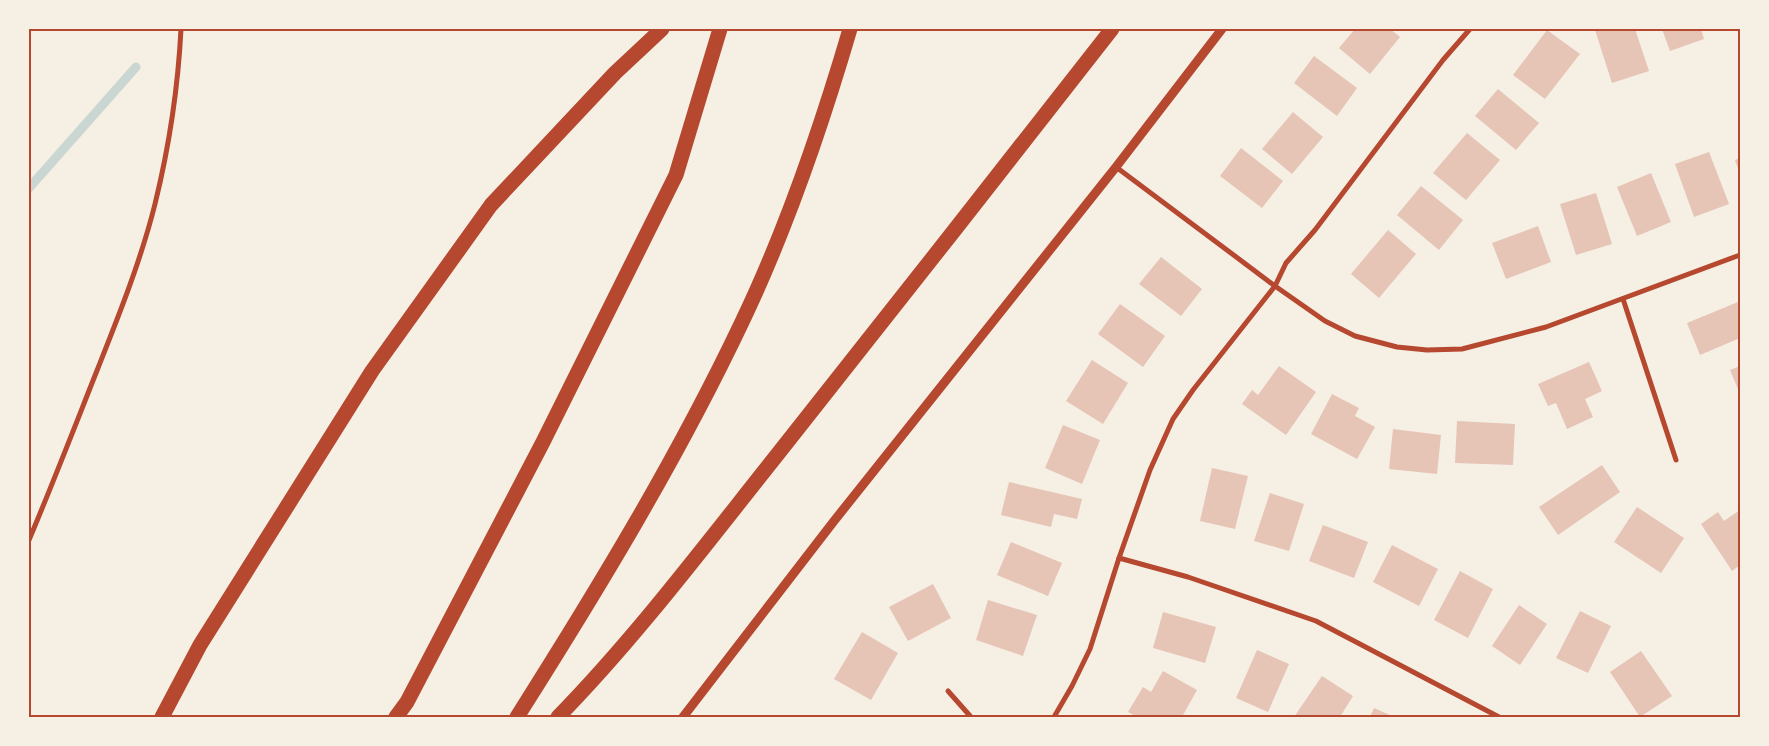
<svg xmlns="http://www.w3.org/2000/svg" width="1769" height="746" viewBox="0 0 1769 746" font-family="Signika,sans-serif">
  <rect width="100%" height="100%" fill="#f6efe4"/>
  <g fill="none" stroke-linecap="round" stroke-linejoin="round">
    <polyline stroke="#c9d6d2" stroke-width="9" points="29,188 136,67"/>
  </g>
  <g fill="#e6c5b7">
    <polygon points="1355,29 1390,29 1400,37 1370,74 1339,48"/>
    <polygon points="1599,29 1635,29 1649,71 1612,83 1595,30"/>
    <polygon points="1662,29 1701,29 1704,39 1670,51"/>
    <polygon points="1547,30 1580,54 1545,99 1513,75"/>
    <polygon points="1314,56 1357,88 1337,116 1294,83"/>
    <polygon points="1498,89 1539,123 1516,150 1475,116"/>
    <polygon points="1293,112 1323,137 1292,174 1262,149"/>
    <polygon points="1467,133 1500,160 1466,200 1433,173"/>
    <polygon points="1241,148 1283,181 1262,208 1220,176"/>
    <polygon points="1709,152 1729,204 1694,217 1675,164"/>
    <polygon points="1740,158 1740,174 1735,160"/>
    <polygon points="1651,173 1671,222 1637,236 1617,187"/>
    <polygon points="1421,186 1463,220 1439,250 1397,215"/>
    <polygon points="1596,193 1612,244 1576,255 1560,204"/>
    <polygon points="1538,226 1551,262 1506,279 1492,243"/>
    <polygon points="1388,230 1416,254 1379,298 1351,274"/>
    <polygon points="1161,257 1202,289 1181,316 1139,284"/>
    <polygon points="1738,302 1740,308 1740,338 1700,355 1687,323"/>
    <polygon points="1120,304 1165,336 1143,367 1098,334"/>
    <polygon points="1092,360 1128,383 1103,424 1066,401"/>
    <polygon points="1589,362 1602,391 1585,399 1593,417 1567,429 1556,403 1548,406 1538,384"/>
    <polygon points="1279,366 1316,392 1286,435 1242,404 1252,390 1258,395"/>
    <polygon points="1740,366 1740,394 1730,370"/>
    <polygon points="1332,394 1359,408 1355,416 1375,427 1357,459 1311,434"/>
    <polygon points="1457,421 1515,424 1513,465 1455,463"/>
    <polygon points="1063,425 1100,440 1082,484 1045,468"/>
    <polygon points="1393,429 1441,435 1437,474 1389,469"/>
    <polygon points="1602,465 1620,492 1558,535 1539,507"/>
    <polygon points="1212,468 1248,476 1235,529 1200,521"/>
    <polygon points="1009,482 1082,499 1077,519 1054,514 1051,527 1001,515"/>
    <polygon points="1270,493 1304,504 1289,551 1254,541"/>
    <polygon points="1637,507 1684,538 1661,573 1614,542"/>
    <polygon points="1740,510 1740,565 1732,571 1701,524 1718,512 1724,521"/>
    <polygon points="1323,525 1368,542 1354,578 1309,561"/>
    <polygon points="1011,542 1062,563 1048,596 997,575"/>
    <polygon points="1392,545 1438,569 1419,606 1373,582"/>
    <polygon points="1460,571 1493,589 1468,638 1434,620"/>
    <polygon points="933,584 951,618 908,641 889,607"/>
    <polygon points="988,600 1037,615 1023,656 976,640"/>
    <polygon points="1519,605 1547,624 1520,665 1492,646"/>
    <polygon points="1580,611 1611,626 1588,673 1556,658"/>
    <polygon points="1163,612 1216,627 1205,663 1153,648"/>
    <polygon points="862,632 898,653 871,700 834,679"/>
    <polygon points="1257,650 1289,664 1268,712 1236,698"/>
    <polygon points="1641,651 1672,696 1640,717 1610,672"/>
    <polygon points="1163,671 1197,690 1182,717 1137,717 1128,712 1143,687 1151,692"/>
    <polygon points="1322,676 1353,696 1340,717 1294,717"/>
    <polygon points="1374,708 1394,717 1370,717"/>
  </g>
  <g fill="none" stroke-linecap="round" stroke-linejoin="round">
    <g stroke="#b5482f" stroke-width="5">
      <polyline points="1116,167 1275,286 1325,321 1355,336 1397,347 1427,350 1462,349 1546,327 1740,255"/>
      <polyline points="1623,299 1676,460"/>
      <path d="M29,540C53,483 75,426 98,368C119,315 141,260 155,204C169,147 178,88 181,29"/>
      <polyline points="1119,558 1188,577 1316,621 1499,717"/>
      <polyline points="948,691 971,717"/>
      <polyline points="1054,717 1072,686 1090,649 1119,558 1150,470 1173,419 1193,390 1275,286 1286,263 1315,230 1443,60 1470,29"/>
    </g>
    <polyline stroke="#b5482f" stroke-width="9" points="683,717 834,521 1116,167 1222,29"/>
    <g stroke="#b5482f" stroke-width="15">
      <polyline points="162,717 200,645 372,371 491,205 615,73 662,29"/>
      <polyline points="396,717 407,702 543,442 676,175 720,29"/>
      <path d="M517,717C598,589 677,459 742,322C787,228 821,128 850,29"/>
      <path d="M558,717C637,636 706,544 777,455C889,314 1001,171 1112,29"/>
    </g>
  </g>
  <rect width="1769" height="746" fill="none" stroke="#f6efe4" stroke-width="60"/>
  <rect x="30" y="30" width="1709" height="686" fill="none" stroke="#b5482f" stroke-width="2"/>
</svg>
